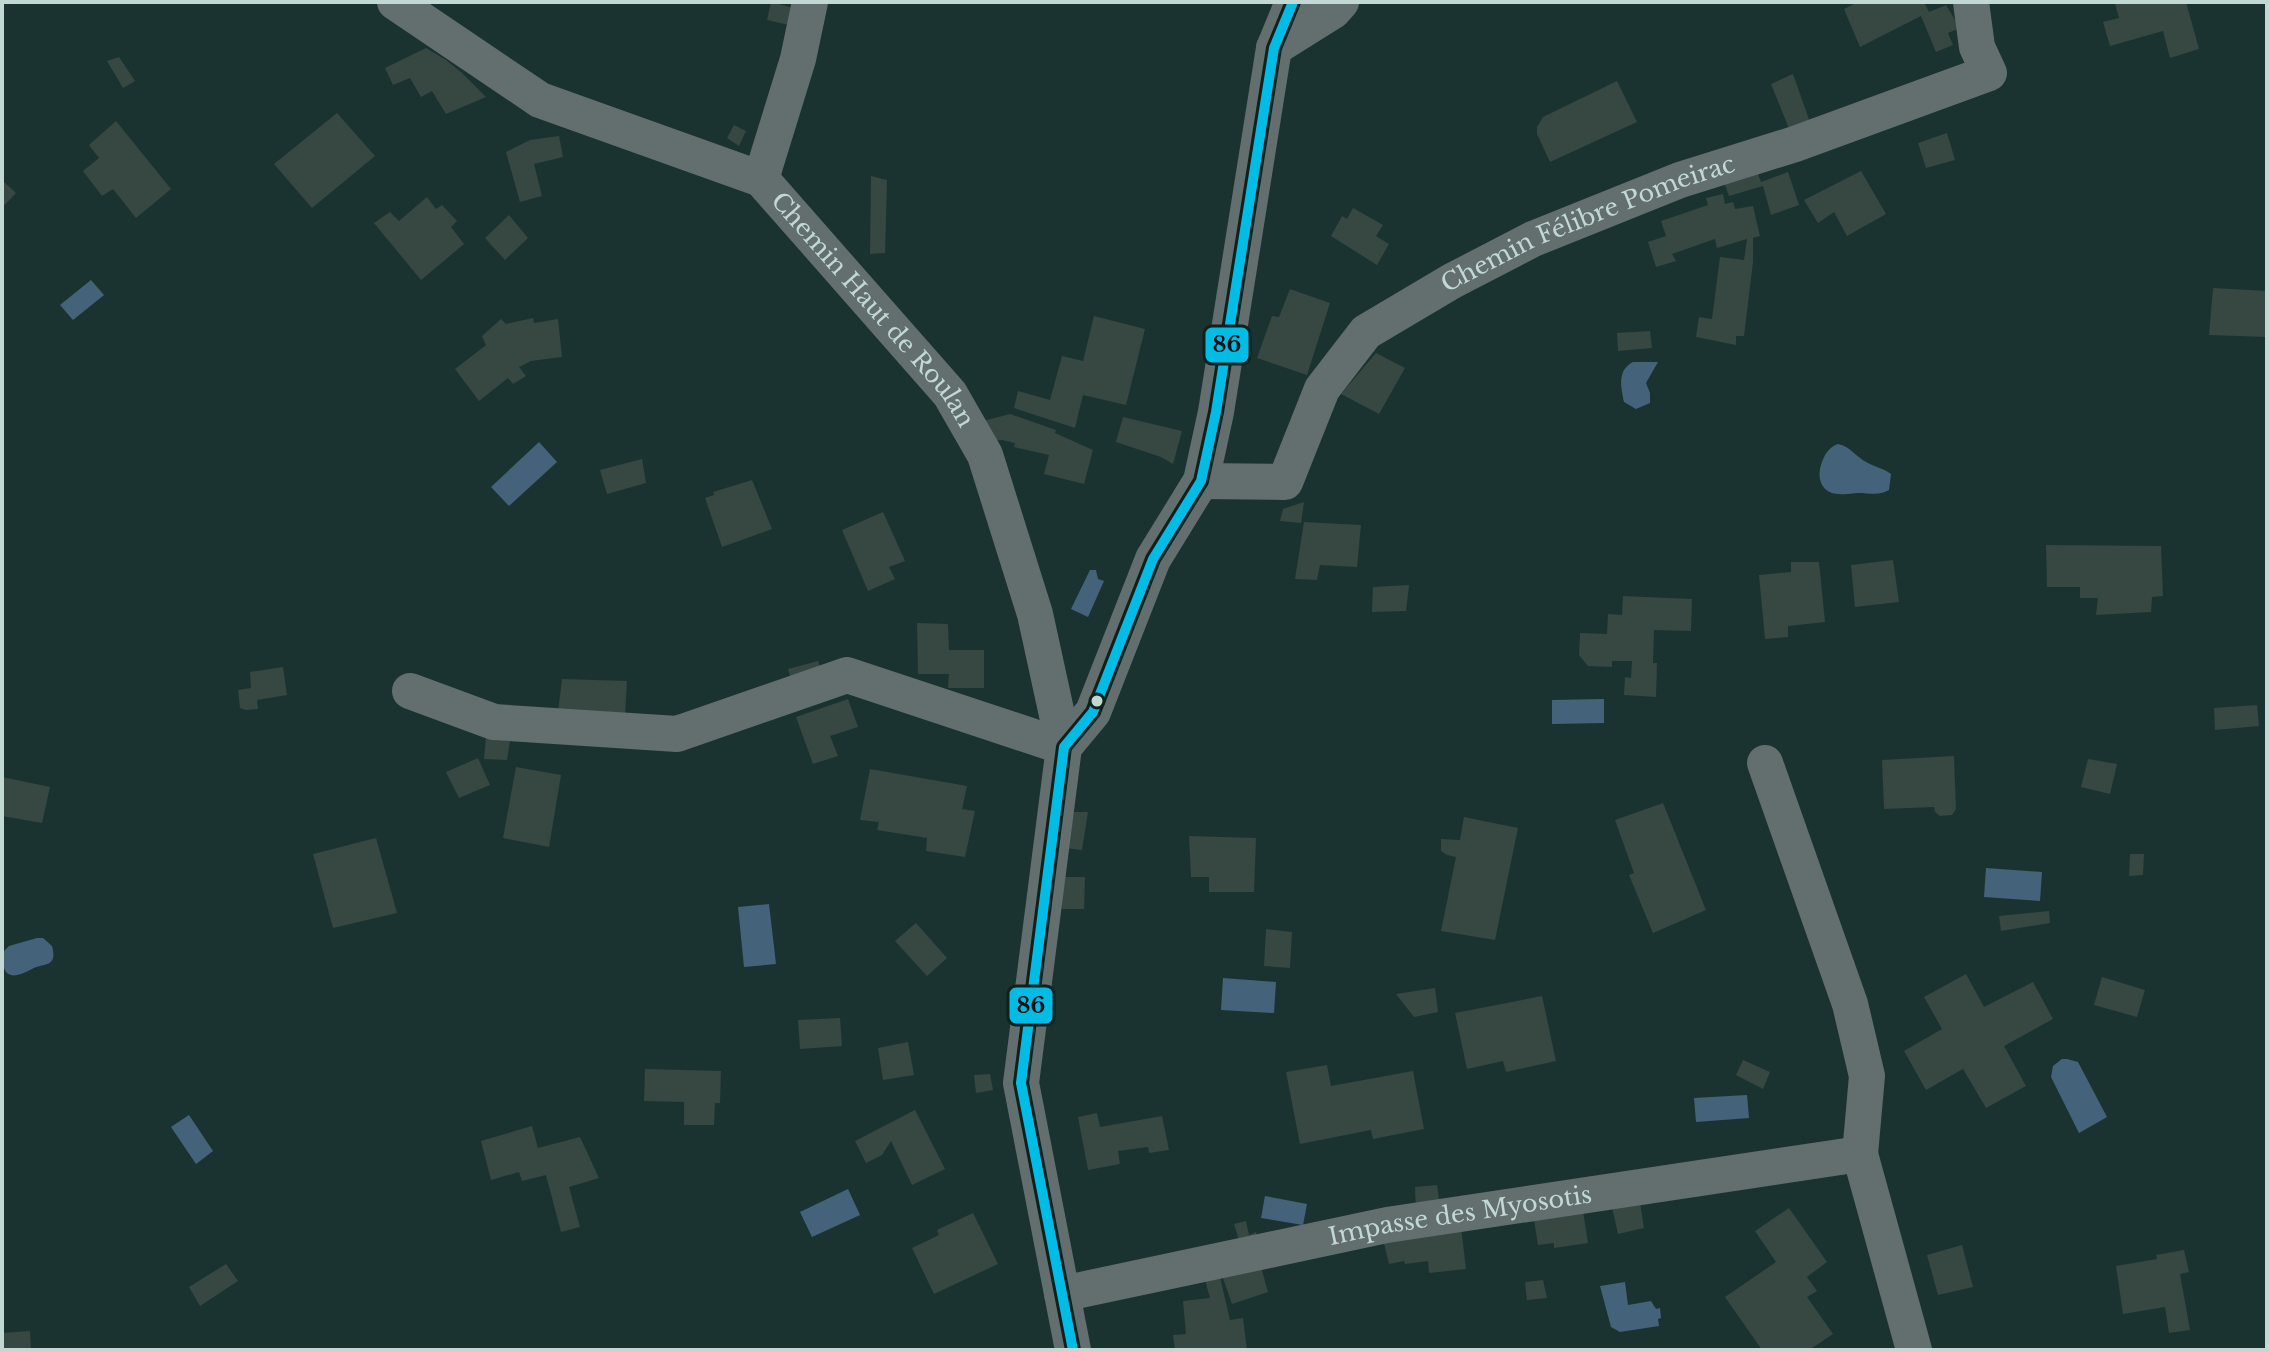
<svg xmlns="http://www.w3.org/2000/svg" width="2269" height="1352" viewBox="0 0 2269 1352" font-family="'Libre Baskerville',serif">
  <rect width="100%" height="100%" fill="#1b3330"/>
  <g fill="#44637a">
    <polygon points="91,280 104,295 73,320 60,305"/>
    <path d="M1633,362H1658L1646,383L1650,393V403L1636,409L1624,402C1621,387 1617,370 1633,362Z"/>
    <polygon points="539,442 557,462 509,506 491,487"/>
    <path d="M1838,444C1850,446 1856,457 1866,462C1875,467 1883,468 1891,474L1889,490C1879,496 1870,493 1858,493C1852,493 1846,495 1839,494C1821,494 1816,477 1822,462C1825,454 1829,447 1838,444Z"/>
    <polygon points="1090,570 1096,570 1098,579 1104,581 1088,617 1071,609"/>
    <polygon points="1604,699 1604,723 1552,724 1552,700"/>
    <polygon points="1986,868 2042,872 2040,901 1984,897"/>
    <polygon points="769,904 776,964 744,967 738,907"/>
    <path d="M37,938H43L52,946C58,969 43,962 30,970C11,980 2,977 2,953L9,946Z"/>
    <polygon points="1223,978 1276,982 1274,1013 1221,1010"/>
    <polygon points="2062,1059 2067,1059 2078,1062 2107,1117 2079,1133 2051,1077 2053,1066"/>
    <polygon points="1747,1095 1749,1118 1696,1122 1694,1098"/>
    <polygon points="189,1115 213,1151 196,1164 171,1127"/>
    <polygon points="848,1189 860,1215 812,1237 800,1212"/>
    <polygon points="1265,1196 1307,1204 1303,1225 1261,1218"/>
    <polygon points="1625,1282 1628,1305 1651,1301 1656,1309 1660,1308 1661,1318 1658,1319 1659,1326 1620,1332 1611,1327 1600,1286"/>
  </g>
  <g fill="#374742">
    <polygon points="771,2 794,8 789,25 767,20"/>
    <polygon points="1858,2 1924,2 1929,12 1946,5 1960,28 1948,33 1953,45 1936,52 1921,16 1860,47 1844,9"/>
    <polygon points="2186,2 2199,49 2170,58 2163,31 2110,46 2103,22 2119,18 2115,3"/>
    <polygon points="426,48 446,60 461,72 486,97 446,114 432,91 421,97 410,78 393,85 385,68"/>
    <polygon points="119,57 135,81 123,88 107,61"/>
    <polygon points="1793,74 1811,125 1790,131 1771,84"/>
    <polygon points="1617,81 1637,122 1550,162 1537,134 1537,127 1543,117"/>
    <polygon points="337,113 375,156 312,208 274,164"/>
    <polygon points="116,121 171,189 136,218 113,189 102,196 83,171 99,158 89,145"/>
    <polygon points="734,125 746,131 739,146 727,138"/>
    <polygon points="1947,133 1955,160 1926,168 1918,143"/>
    <polygon points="559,136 563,157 534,164 542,196 520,202 506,152 530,140"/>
    <polygon points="1757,171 1761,182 1788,172 1799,205 1771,215 1763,186 1729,196 1724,182"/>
    <polygon points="1861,171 1886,214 1847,236 1834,212 1818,223 1804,200"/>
    <polygon points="871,176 887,180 885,253 870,254"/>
    <polygon points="2,180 16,193 2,208"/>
    <polygon points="1723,194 1725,204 1733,202 1735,209 1753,206 1760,236 1753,238 1753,262 1744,336 1736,336 1736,345 1696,337 1699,317 1712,319 1720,257 1744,260 1747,239 1717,248 1715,239 1672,254 1676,261 1656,267 1648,242 1666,236 1661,221 1708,205 1706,198"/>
    <polygon points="427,197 436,209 442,205 457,221 451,227 464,244 421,280 374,223 390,212 399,221"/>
    <polygon points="1353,208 1383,225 1376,236 1389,244 1377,265 1331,236 1342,216 1347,219"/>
    <polygon points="509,215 528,238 505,260 485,238"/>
    <polygon points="2213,288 2267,291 2267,337 2209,335"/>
    <polygon points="1290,289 1330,303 1307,375 1257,358 1272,316 1279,317"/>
    <polygon points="1094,316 1145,329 1126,405 1083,395 1075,428 1014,408 1018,391 1050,400 1062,356 1083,361"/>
    <polygon points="533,318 534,323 558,319 562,357 531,361 519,367 526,376 513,384 508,378 479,401 455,369 486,345 482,336 501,319 506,324"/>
    <polygon points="1650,331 1652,348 1618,351 1617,333"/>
    <polygon points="1376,353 1405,368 1379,414 1341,394"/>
    <polygon points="1010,414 1056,430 1055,433 1093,450 1084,484 1044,474 1049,455 1014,447 1015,443 1002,440 990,441 983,421"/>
    <polygon points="1123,417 1182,431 1173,464 1161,457 1116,442"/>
    <polygon points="642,459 646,483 607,494 600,470"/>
    <polygon points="752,480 772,529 722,547 705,498 714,495 713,492"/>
    <polygon points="1304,502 1301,523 1280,521 1283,509"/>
    <polygon points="883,512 905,561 889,567 895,579 868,591 842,530"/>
    <polygon points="1304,522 1361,525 1357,567 1320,565 1317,580 1295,579"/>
    <polygon points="2046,545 2161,546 2163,596 2152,597 2151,612 2096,615 2098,598 2080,598 2080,587 2047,587"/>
    <polygon points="1893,560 1899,602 1855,607 1851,565"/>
    <polygon points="1791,562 1819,562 1825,622 1788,626 1788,637 1765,639 1759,575 1791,572"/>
    <polygon points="1409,585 1406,611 1372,612 1373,587"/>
    <polygon points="1623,596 1692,599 1691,631 1654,630 1653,663 1657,663 1656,697 1624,695 1625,677 1631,678 1632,661 1612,661 1612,667 1588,666 1579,655 1580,633 1607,634 1608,614 1622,615"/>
    <polygon points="917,623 948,624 949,650 984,650 984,688 948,688 949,674 918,674"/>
    <polygon points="818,661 823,675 792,684 788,669"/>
    <polygon points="283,667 287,695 257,700 258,709 246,710 240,708 238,690 251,688 250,672"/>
    <polygon points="562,679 627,681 625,715 558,712"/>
    <polygon points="848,699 858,727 830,736 838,756 813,764 796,717"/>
    <polygon points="2257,705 2259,726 2215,730 2214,708"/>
    <polygon points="486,737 510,741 507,760 484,759"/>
    <polygon points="1954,756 1956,809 1952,815 1940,816 1935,812 1934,807 1884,809 1882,760"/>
    <polygon points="478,758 490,785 459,798 446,772"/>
    <polygon points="2088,759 2117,764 2110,794 2081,787"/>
    <polygon points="516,767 561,775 549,847 503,838"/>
    <polygon points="870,769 967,786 962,809 975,811 965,857 926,851 927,838 877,830 879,822 860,820"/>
    <polygon points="2,777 50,787 42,823 2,816"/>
    <polygon points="1663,803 1706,910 1653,933 1629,875 1634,873 1615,820"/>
    <polygon points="1073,812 1088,812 1082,850 1064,848"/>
    <polygon points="1464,817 1518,828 1495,940 1441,931 1456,857 1447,855 1441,851 1441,839 1460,840"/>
    <polygon points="1189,836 1256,838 1254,892 1209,892 1209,877 1191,877"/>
    <polygon points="376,838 397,913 333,928 313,854"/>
    <polygon points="2130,854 2144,854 2143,875 2129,876"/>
    <polygon points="1062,877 1085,877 1084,909 1062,909"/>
    <polygon points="2049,911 2050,923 2001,931 1999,916"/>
    <polygon points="916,923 947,958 927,976 895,941"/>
    <polygon points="1266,929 1292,932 1290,968 1264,966"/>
    <polygon points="1966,974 1984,1007 2033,982 2053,1019 2004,1046 2026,1086 1986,1108 1963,1069 1926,1090 1904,1051 1942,1029 1924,997"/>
    <polygon points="2102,977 2145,990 2137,1017 2094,1005"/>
    <polygon points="1435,988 1438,1012 1414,1017 1396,994"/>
    <polygon points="1542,996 1556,1061 1506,1072 1503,1061 1467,1069 1455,1013"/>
    <polygon points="840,1018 842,1046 800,1049 798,1020"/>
    <polygon points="908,1042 914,1075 883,1080 878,1048"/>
    <polygon points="1743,1060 1770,1072 1763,1089 1736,1075"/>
    <polygon points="1327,1065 1331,1086 1413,1071 1424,1129 1373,1139 1371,1130 1300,1144 1286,1072"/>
    <polygon points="645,1069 721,1071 720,1103 715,1103 714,1125 684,1125 684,1102 644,1101"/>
    <polygon points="990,1074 993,1090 976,1093 974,1075"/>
    <polygon points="915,1110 945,1169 912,1185 891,1141 882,1155 866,1163 855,1141"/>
    <polygon points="1097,1113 1100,1127 1162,1116 1169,1150 1149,1153 1148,1147 1118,1151 1120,1164 1088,1170 1078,1117"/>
    <polygon points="532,1126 538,1148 580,1137 599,1178 569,1187 580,1227 561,1232 546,1175 522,1181 519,1172 491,1180 481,1141"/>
    <polygon points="1437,1185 1440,1206 1416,1209 1415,1187"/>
    <polygon points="1640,1203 1644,1228 1618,1234 1612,1207"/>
    <polygon points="1789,1208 1827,1262 1807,1277 1817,1291 1807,1297 1833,1334 1809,1350 1762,1350 1725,1297 1776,1262 1755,1231"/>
    <polygon points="1583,1211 1588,1243 1554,1248 1554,1243 1538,1245 1534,1220"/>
    <polygon points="973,1213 998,1264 934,1294 912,1248 939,1235 937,1230"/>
    <polygon points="1246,1221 1249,1235 1256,1232 1258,1241 1240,1244 1234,1224"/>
    <polygon points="1461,1227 1466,1269 1429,1273 1428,1261 1405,1264 1404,1261 1389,1264 1383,1239"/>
    <polygon points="1962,1245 1973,1287 1938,1295 1927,1255"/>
    <polygon points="2184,1250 2189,1272 2180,1274 2190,1330 2169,1333 2165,1307 2123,1314 2116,1266 2157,1259 2156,1255"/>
    <polygon points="226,1264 238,1281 200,1306 189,1287"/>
    <polygon points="1261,1267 1268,1292 1232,1304 1223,1278"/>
    <polygon points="1220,1277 1230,1320 1243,1318 1247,1350 1175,1350 1173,1335 1186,1334 1183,1301 1210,1298 1205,1280"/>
    <polygon points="1543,1280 1547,1298 1527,1300 1525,1282"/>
    <polygon points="30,1331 31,1350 2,1350 2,1333"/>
  </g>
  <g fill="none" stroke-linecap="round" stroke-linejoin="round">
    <g stroke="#636e6f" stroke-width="36">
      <path id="s1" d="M395,2L540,100L761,179L950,394L985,455L1035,614L1064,747"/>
      <polyline points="1274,48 1333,11 1341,2"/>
      <polyline points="761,179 798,59 810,2"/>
      <path id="s2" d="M1201,481L1285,482L1322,389L1366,332L1452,281L1533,239L1680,180L1795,144L1989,73L1977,47L1971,2"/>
      <polyline points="410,691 494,722 677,734 847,675 1064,747"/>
      <polyline points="1765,763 1850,1004 1867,1076 1860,1154"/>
      <path id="s3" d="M1062,1294L1387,1225L1860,1154L1914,1350"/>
      <polyline points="1073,1350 1021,1083 1064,747 1093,712 1153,559 1201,481 1216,412 1274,48 1293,2"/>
    </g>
    <g stroke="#0f211d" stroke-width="16">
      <polyline id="bus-1" points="1073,1350 1021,1083 1064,747 1093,712 1153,559 1201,481 1216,412 1274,48 1293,2"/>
    </g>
    <use href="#bus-1" stroke="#02bce5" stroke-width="10"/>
  </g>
  <circle fill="#c2d8d3" stroke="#0f211d" stroke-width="3" cx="1097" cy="701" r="7"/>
  <g text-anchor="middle" stroke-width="6" stroke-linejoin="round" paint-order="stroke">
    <g font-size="24" fill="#c2d8d3" stroke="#0f211d">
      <text dy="8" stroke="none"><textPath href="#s2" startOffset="504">Chemin Félibre Pomeirac</textPath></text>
      <text dy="8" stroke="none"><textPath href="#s1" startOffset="582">Chemin Haut de Roulan</textPath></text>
      <text dy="8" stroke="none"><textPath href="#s3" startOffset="406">Impasse des Myosotis</textPath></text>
    </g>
  </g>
  <g stroke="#0f211d" stroke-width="3">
    <rect x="1204" y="326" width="46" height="38" rx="8" fill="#02bce5"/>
    <rect x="1008" y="986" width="46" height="39" rx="8" fill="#02bce5"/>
  </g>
  <g font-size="22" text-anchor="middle" font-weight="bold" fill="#111">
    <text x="1227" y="352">86</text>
    <text x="1031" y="1013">86</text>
  </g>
  <rect width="2269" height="1352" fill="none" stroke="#c2d8d3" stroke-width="8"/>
</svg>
